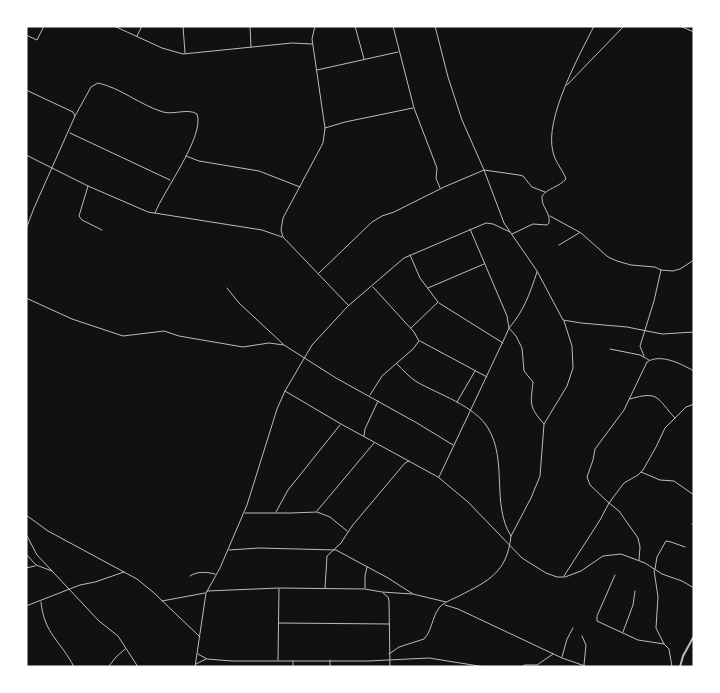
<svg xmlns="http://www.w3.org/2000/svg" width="720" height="693" viewBox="0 0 720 693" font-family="Barlow,sans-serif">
  <rect width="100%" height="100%" fill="#111"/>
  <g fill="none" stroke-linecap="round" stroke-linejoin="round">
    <g stroke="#bcbcbc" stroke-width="1">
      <polyline points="114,26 162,48 183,54 292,43 312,44"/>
      <polyline points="183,26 185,53"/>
      <polyline points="250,26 251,47"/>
      <polyline points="315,26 312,39 325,128 323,143 283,218 281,230 283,237 348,305"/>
      <polyline points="355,26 364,59"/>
      <polyline points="393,26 414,108 437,168 436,178 440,188"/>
      <polyline points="435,26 448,77 462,120 484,170 504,223 537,271 563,320 581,323 627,327 662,334 694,332"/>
      <polyline points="680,26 694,32"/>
      <polyline points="26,35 37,40 44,26"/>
      <polyline points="137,36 142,26"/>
      <polyline points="317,70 398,52"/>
      <polyline points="567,85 624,26"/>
      <polyline points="26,90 73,112 75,116 34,208 26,229"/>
      <path d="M75,116L91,87L98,83C121,88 140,105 163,112C174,115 188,108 197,114C205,136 164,190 155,213"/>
      <polyline points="325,128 345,122 413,108"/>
      <polyline points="70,133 170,180"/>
      <polyline points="26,155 88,186 148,212 262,230 282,237"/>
      <polyline points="186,156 199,161 259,171 300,187"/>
      <polyline points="88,186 79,216 82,220 102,230"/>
      <polyline points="550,216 581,233 608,257 617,261 631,265 655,267 661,270 673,271 680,269 694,260"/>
      <path d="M512,234L533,224L547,225L549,223C551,213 541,207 542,196C548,188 559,187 566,179C563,170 555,162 553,152C544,119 579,56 594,26"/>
      <polyline points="559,245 579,233"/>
      <polyline points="410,255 420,278 438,302 411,328"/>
      <path d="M537,272C530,293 524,311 509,328L516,336L522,348L524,371L533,382C531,403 528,406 544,424"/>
      <polyline points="319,273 372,222 382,216 394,212 444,187 484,170 519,175 523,176 532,187 545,192"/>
      <polyline points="227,288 239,303 283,344"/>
      <polyline points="428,288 484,264"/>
      <polyline points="26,298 72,319 123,336 164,331 179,336 243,347 269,343 284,345 336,378 417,423 453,445"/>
      <polyline points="439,303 503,343"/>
      <polyline points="420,341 487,377"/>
      <polyline points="610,349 640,355 649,360"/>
      <polyline points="644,356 640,346 654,301 661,270"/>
      <polyline points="694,376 694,388"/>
      <polyline points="285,391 341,424 438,477 468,502 522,558 546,573 557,577 565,577 581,571 603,556 621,554 645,563 662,574 682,581 694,588"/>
      <polyline points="370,395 382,376 413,349 419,341 414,332 373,287"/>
      <path d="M630,399C660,390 657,399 675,418"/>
      <polyline points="457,402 475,371"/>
      <polyline points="364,436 365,429 378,401"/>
      <polyline points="641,472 660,480 674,481 694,495"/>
      <polyline points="439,477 506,335 509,328 507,316 470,229"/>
      <polyline points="317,511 374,443"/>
      <polyline points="276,512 288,490 340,425"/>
      <polyline points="245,513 291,513 317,512 330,517 347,531"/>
      <polyline points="26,515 48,531 137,579 153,592 200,637"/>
      <polyline points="692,524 694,525"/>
      <polyline points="26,534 37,555 99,621 118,636 138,667"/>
      <polyline points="511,536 531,498 540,476 544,424 567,386 573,368 572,346 564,321"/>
      <polyline points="229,550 259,548 336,550 388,578 413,594 446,602"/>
      <polyline points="26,554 36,565 52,571"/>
      <path d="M639,560L640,547L638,538L619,511L609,503L590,485L587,477L593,460L595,449L624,410L647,362C661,353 681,364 694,371"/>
      <polyline points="26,568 35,566"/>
      <polyline points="655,569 657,557 666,541 671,542 685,547"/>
      <polyline points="654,570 658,597 656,628 664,644 669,649 672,667"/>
      <polyline points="615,575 597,616 597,621 638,640 664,644"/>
      <path d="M190,576C197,571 207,572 215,574"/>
      <polyline points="564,576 600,520 609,503 624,483 638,475 643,470 656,447 665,428 686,407 692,405 694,402"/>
      <polyline points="325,588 327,556 341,543 352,526 405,463 409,461"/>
      <polyline points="365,588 365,576 367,567"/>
      <polyline points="207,591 279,588 365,589 382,592 412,594"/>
      <polyline points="383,593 388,597 389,601 390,667"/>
      <polyline points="162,601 205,593"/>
      <path d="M41,602C44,634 61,641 74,667"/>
      <polyline points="445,605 458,609 562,658 588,667"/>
      <polyline points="26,606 80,585 95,582 124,572"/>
      <polyline points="279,623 389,624"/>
      <polyline points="623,632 633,605 635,591"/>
      <polyline points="582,636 586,645 584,665"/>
      <polyline points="198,654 207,659 232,661 368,661 429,658 485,667"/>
      <path d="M389,654L399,647L424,639C432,631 432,617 439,608C444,602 451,600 459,596C488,581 507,573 511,536C491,504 508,461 488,428C475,406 438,394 417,382C409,377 403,370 397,364"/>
      <polyline points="562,657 567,639 573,628"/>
      <polyline points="278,660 279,589"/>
      <polyline points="330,660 330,667"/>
      <polyline points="293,661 293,667"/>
      <polyline points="196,664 206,659"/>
      <polyline points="109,666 116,657 125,649"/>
      <polyline points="195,667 206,593 220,568 247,505 277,409 285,391 312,345 348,306 404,258 486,223 493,224 510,232"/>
      <polyline points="521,667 525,665 537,665 553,654"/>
    </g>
    <polyline stroke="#bcbcbc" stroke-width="2" points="680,667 683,656 694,636"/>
  </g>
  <rect width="720" height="693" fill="none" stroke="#ffffff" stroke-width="55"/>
</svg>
